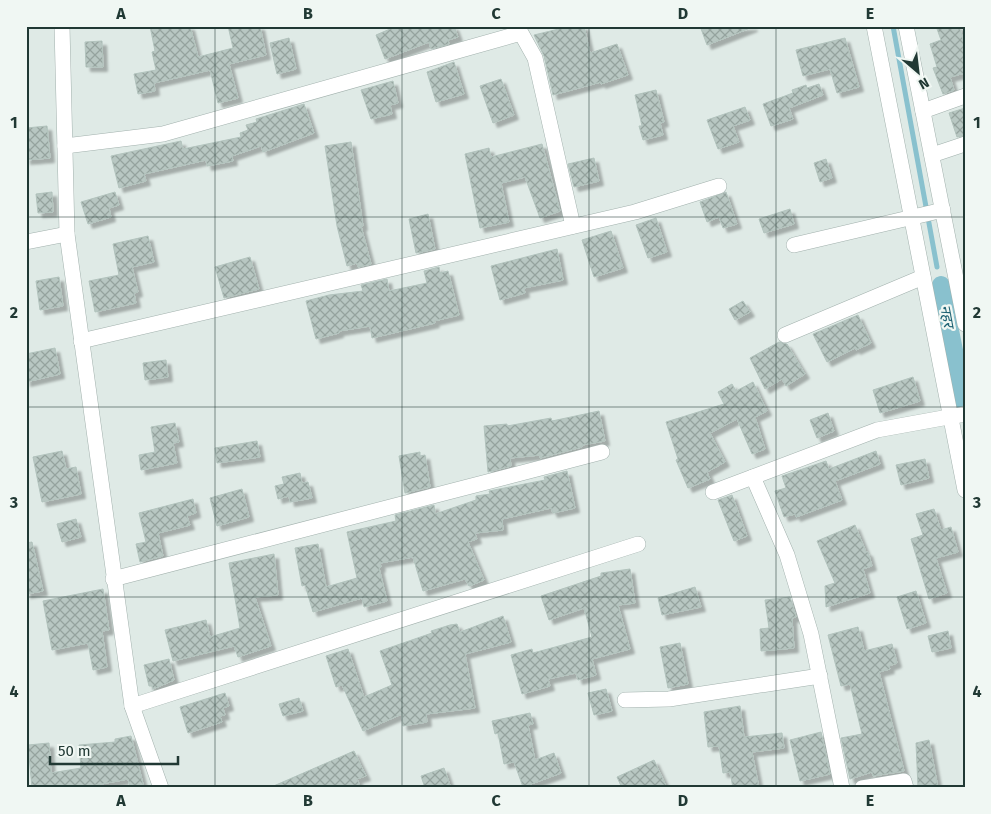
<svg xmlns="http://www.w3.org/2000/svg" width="991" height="814" viewBox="0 0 991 814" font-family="'Fira Sans','Noto Sans Devanagari',sans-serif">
  <defs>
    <pattern id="building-cross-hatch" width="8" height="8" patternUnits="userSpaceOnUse" patternTransform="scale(1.25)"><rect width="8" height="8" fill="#b8c7c2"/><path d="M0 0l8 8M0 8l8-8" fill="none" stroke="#95a39e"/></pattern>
    <filter id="shadow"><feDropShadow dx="4.5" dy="4.5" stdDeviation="1" flood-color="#0004"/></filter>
  </defs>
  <rect width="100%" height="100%" fill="#dfeae6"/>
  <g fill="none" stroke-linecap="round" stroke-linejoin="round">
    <polyline stroke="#89c1ce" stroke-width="5" points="893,26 937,267"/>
    <polyline stroke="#89c1ce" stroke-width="18" points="941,285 965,406"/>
  </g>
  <g fill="url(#building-cross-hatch)" stroke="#b2c3bd" filter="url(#shadow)">
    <polygon points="150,26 190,26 198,57 233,48 228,26 260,26 266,55 229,64 238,98 218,103 210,70 154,83 155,91 138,94 134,74 156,70 152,52 155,51"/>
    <polygon points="397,26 454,26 458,37 448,40 449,44 431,49 429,42 385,59 376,35"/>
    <polygon points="571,26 584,26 590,53 617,44 628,75 601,84 601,82 553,95 544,56 534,35"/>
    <polygon points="700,26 753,26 753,27 707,45"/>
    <polygon points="936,26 959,26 965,46 965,73 950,77 954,90 943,94 933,68 937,67 930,44 941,40"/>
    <polygon points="289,38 296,69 277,74 270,43"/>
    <polygon points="845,38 859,87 837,93 830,69 803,76 796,50"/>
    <polygon points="102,41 103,67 86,67 85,42"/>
    <polygon points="454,62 464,94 436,102 427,72"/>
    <polygon points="501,79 514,115 493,123 480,86"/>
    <polygon points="393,81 398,103 390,105 392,114 371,119 361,90"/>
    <polygon points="819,84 823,95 789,108 793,119 771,126 763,104 793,93 792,90 806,85 807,88"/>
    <polygon points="656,90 664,122 660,123 663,135 643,140 639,126 642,126 635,95"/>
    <polygon points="304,104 314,133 263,152 261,146 232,156 233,161 207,166 206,160 144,174 146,181 119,188 111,156 181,141 183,149 241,137 240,133 248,130 246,125 257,122 256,119"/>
    <polygon points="745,107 750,120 733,126 739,142 718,149 707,120"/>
    <polygon points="965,108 965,135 957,137 949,113"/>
    <polygon points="47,126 50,158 26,160 26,128"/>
    <polygon points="351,142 363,226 361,226 371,264 358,267 357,263 347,266 337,226 325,146"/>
    <polygon points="542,144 560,211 540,218 525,177 501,183 509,222 480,228 465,154 489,148 491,157"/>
    <polygon points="594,158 599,181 574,187 568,164"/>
    <polygon points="826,159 832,178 820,182 814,163"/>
    <polygon points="52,192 53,212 38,213 36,194"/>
    <polygon points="115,192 119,205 109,208 111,217 88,224 81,202"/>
    <polygon points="726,192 737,224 723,228 719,217 707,222 700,202"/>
    <polygon points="790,209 794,224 764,233 759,219"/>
    <polygon points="428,214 435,249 416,253 409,219"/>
    <polygon points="656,218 667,252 648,258 636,225"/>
    <polygon points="611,231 623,268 594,277 582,240"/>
    <polygon points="148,236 154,262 132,267 138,292 134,293 136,303 95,312 89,281 119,275 113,244"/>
    <polygon points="557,249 563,280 524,288 525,293 500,300 491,266"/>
    <polygon points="250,257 259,289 224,298 215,267"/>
    <polygon points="439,267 440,273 448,271 459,315 434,321 435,323 372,338 370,326 339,331 339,333 316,339 306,301 329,295 363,291 361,285 387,279 389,291 427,283 424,271"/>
    <polygon points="59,277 63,306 40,310 36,281"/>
    <polygon points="743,301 750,312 735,320 729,309"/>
    <polygon points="858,315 871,343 856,350 855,348 827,362 813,334"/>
    <polygon points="779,342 787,344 805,374 786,386 782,379 765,389 750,358"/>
    <polygon points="55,348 60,374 26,382 26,354"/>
    <polygon points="166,360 168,377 145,380 143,363"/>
    <polygon points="913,377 920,401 880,413 873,390"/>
    <polygon points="753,382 767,411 755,417 765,449 752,454 737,419 710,433 725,462 707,472 710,479 688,488 676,460 678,459 666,422 724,404 718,392 732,384 736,391"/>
    <polygon points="599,411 605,441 582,445 582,447 540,458 540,455 510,458 511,466 488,472 484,426 507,424 507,426 551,418 552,421"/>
    <polygon points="828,413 834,431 817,438 810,420"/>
    <polygon points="175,423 179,442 173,443 177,463 141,470 139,455 155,452 151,427"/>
    <polygon points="257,441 260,457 217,463 215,448"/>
    <polygon points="62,451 66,469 76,467 81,494 42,502 33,457"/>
    <polygon points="876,451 880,464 835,481 842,500 796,517 795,514 784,517 775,491 786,488 782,476 826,461 829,469"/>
    <polygon points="420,452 420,456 425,455 430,487 405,493 399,456"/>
    <polygon points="925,459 929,478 901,485 896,465"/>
    <polygon points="567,471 575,508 553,513 551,508 502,519 503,530 475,533 477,539 468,542 484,580 469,586 465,579 423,591 413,557 380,563 381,567 379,568 387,601 364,607 362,598 313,612 305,585 302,586 295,548 318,544 326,587 357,578 347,532 396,521 395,515 434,505 435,514 476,500 476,496 490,494 489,491 545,480 544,477"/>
    <polygon points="300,473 302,483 308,482 312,498 290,502 289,496 278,499 275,486 284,484 282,477"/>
    <polygon points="242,489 249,517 217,526 210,498"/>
    <polygon points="732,495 747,536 734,541 718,500"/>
    <polygon points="193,499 196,513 187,516 190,525 158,533 163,556 140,562 136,544 146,542 139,513"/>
    <polygon points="934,509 941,530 951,527 958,552 936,558 947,593 929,599 911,539 923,535 916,514"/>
    <polygon points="76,519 81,537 62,542 57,524"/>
    <polygon points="855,525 866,552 868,552 872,566 863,569 870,593 826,607 825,586 835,583 817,541"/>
    <polygon points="32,542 43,591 26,594 26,543"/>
    <polygon points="274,554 278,595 255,597 271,646 238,657 234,646 173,661 165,630 206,620 210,637 240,628 229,563"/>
    <polygon points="630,569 635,603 618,605 630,649 592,659 596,675 578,680 576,673 548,679 550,686 522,694 511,655 532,649 533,653 592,637 584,608 549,620 541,596 601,576 601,573"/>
    <polygon points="695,587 701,607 662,615 658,598"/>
    <polygon points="103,589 109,630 102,631 107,667 93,670 88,643 52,650 43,601"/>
    <polygon points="916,591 926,623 907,629 897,597"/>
    <polygon points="790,597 796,617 792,618 794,648 761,651 760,629 769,628 765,600"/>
    <polygon points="503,616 511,642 465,654 475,708 426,714 427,722 403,726 402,714 363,731 342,685 336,687 326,656 348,649 364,697 392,685 380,651 432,633 431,631 450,625 457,624 460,632"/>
    <polygon points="858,627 864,651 892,644 897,663 889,666 890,669 879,672 904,771 873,776 872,772 850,779 841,738 862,734 850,684 841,686 828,635"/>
    <polygon points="948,631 951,648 932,652 928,636"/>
    <polygon points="680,643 688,684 668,688 660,647"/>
    <polygon points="169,659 174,680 153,689 152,686 149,686 144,665"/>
    <polygon points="606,689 612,711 594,715 588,693"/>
    <polygon points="225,693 229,706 223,708 225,715 220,716 222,722 188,733 180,707"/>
    <polygon points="299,698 303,711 283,716 279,704"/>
    <polygon points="740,706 744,737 782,733 784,748 752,752 759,788 733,788 730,772 723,773 719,746 708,747 704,712"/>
    <polygon points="530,713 533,724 528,725 535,760 554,753 561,773 523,787 514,762 504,764 498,733 495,734 492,721"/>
    <polygon points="821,732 830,774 800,781 790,740"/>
    <polygon points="131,736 144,788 130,788 128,779 80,788 32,788 28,745 49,743 51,773 81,768 79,745 115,742 115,739"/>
    <polygon points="929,740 938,788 918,788 916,743"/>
    <polygon points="354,751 366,776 357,779 361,788 269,788"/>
    <polygon points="654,760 667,788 622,788 617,777"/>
    <polygon points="444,768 451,788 425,788 421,776"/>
  </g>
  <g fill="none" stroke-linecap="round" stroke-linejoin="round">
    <g stroke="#a2b1ad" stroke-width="16">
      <g id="minor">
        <polyline points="62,26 67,234 132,706 161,788"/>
        <polyline points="874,26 965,490"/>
        <polyline points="906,26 965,324"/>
        <polyline points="923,111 965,96"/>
        <polyline points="65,146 163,134 521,33 535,58 573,226"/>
        <polyline points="932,155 965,144"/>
        <polyline points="26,242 67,234"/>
        <polyline points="794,245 943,210"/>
        <polyline points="785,335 923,277"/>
        <polyline points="81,341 635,212 719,186"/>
        <polyline points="753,477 787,555 811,634 842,788"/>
        <polyline points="713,492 877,430 965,414"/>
        <polyline points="113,579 602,452"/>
        <polyline points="625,700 669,699 820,676"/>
        <polyline points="132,706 638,544"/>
        <polyline points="862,788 904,781 906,788"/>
      </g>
    </g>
    <use href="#minor" stroke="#fff" stroke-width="15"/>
  </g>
  <path fill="none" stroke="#213934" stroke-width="1" stroke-opacity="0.55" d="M215,26V788M402,26V788M589,26V788M776,26V788M26,217H965M26,407H965M26,597H965"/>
  <g text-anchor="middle" stroke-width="4.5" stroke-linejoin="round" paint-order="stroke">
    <g font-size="15" font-style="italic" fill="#1e6172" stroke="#f0f7f3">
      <text transform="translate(947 316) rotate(79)" y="5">नहर</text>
    </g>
  </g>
  <rect width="991" height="814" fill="none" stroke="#f0f7f3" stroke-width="55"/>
  <g transform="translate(918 72) rotate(152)" stroke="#f0f7f3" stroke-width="4" paint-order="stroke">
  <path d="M0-4L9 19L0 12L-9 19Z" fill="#213934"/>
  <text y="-8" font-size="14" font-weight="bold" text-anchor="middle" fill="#213934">N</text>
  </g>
  <path d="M50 756v8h128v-8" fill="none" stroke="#213934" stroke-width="2.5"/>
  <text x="58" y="756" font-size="15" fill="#213934" stroke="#f0f7f3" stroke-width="4" paint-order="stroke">50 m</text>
  <rect x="28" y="28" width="936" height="758" fill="none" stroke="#213934" stroke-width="2"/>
  <g font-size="16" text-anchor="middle" font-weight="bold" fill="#213934">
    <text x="121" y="19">A</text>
    <text x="308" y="19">B</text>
    <text x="496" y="19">C</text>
    <text x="683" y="19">D</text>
    <text x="870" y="19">E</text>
    <text x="14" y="128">1</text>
    <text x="977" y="128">1</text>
    <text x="14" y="318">2</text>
    <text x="977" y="318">2</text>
    <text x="14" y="508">3</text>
    <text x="977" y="508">3</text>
    <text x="14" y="697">4</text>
    <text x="977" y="697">4</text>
    <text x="121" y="806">A</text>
    <text x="308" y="806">B</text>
    <text x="496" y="806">C</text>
    <text x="683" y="806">D</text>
    <text x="870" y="806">E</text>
  </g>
</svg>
